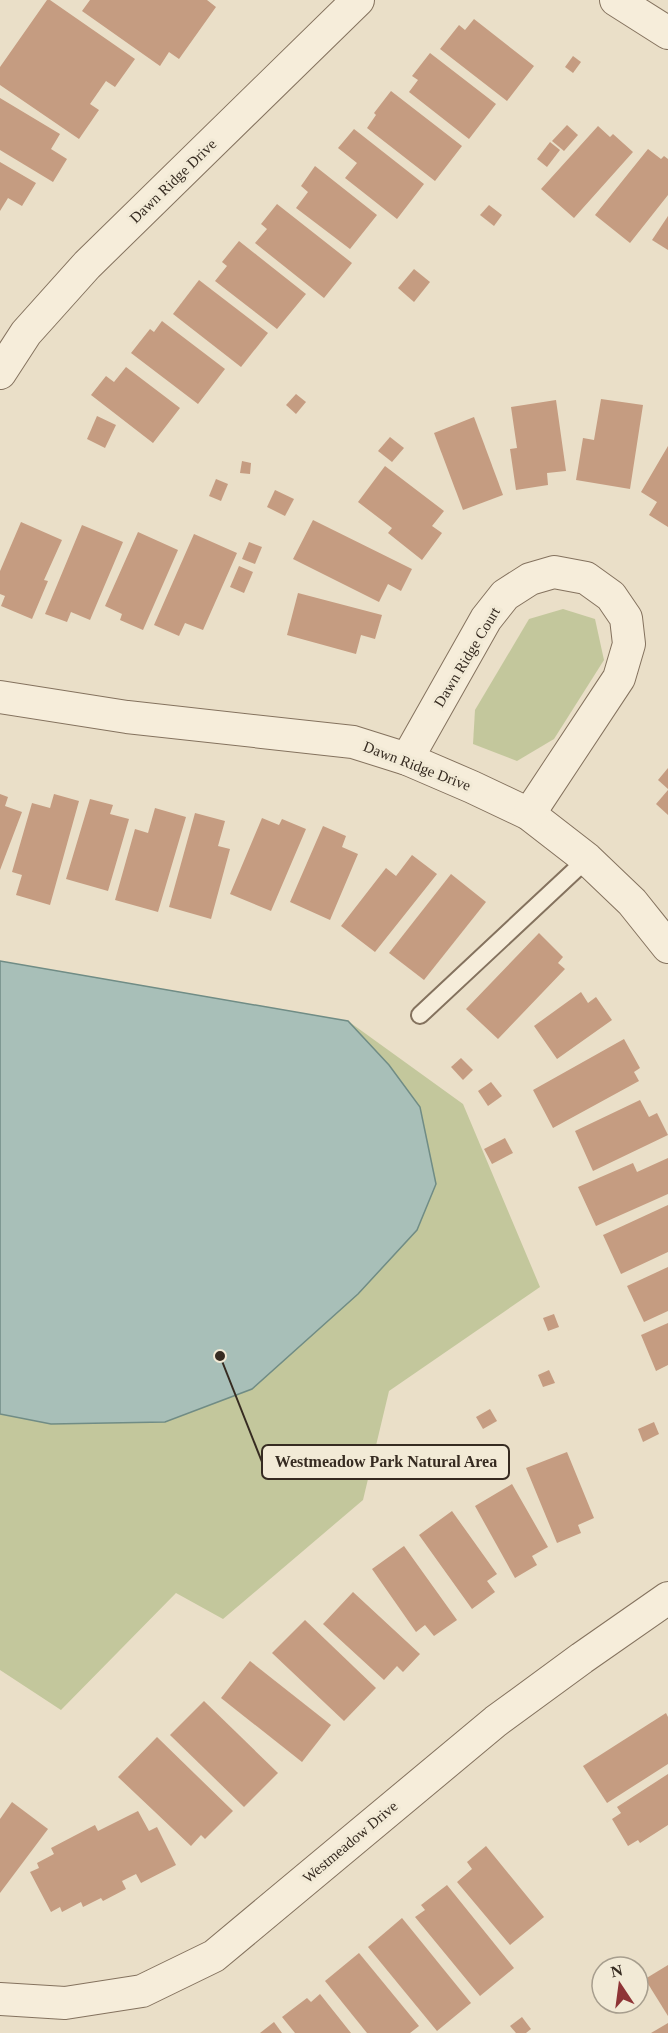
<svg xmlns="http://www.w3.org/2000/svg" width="668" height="2033" viewBox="0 0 668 2033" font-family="Georgia,serif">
  <rect width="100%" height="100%" fill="#eadfc8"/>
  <g fill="#c3c79c">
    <polygon points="563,609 595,619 604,660 554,739 517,761 473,744 475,710 529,619"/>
    <polygon points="0,961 348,1021 463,1104 540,1287 389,1391 363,1500 223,1619 176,1593 61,1710 0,1670"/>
  </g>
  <polygon fill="#a8bfb8" stroke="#708c85" stroke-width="1.5" points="0,961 348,1021 389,1065 420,1107 436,1184 417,1230 358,1294 252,1389 165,1422 51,1424 0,1414"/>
  <g fill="#c59c81">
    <polygon points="47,0 50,0 135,59 115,87 106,81 90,104 99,110 79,139 0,85 0,67"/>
    <polygon points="90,0 207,0 216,7 179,59 169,52 160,66 82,11"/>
    <polygon points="474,19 534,66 507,101 440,49 459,25 465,30"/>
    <polygon points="430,53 496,104 469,139 409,92 418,80 412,76"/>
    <polygon points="573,56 581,62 573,73 565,67"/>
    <polygon points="391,91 462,146 435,181 367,128 376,115 374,113"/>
    <polygon points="0,98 60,134 51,149 67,159 53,182 0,150"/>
    <polygon points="567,125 578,135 564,151 552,141"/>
    <polygon points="598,126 610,137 613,134 633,152 574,218 541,189"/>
    <polygon points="354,129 424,184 397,219 345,178 357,163 338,148"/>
    <polygon points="550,142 560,150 547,167 537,159"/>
    <polygon points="648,149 661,159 664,156 668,159 668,195 630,243 595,215"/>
    <polygon points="0,162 36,183 22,206 8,198 0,211"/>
    <polygon points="315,166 377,215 350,249 296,208 308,192 301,186"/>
    <polygon points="277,204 352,263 324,298 255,243 267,229 261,224"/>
    <polygon points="489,205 502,215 494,226 480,215"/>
    <polygon points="668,216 668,250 652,240"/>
    <polygon points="239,241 306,294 277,329 215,281 227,266 222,262"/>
    <polygon points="414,269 430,282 414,302 398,288"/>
    <polygon points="199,280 268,333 241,367 173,314"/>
    <polygon points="162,321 225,369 198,404 131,353 150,329 154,332"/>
    <polygon points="126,367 180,408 153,443 91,395 106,376 114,382"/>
    <polygon points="296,394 306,402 296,414 286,405"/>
    <polygon points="601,399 643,405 630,489 576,480 583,438 594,440"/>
    <polygon points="556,400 566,471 547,473 548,485 516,490 510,449 517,448 511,407"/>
    <polygon points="97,416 116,425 105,448 87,439"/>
    <polygon points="474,417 503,495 463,510 434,433"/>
    <polygon points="390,437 404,448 392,462 378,451"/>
    <polygon points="668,446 668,527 649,515 657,502 641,492"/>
    <polygon points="242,461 251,463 250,474 240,473"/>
    <polygon points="385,466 444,511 432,526 442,533 422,560 388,533 392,528 358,502"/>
    <polygon points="216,479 228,484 221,501 209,496"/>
    <polygon points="275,490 294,499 285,516 267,507"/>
    <polygon points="313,520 412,569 401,591 388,584 379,602 293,559"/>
    <polygon points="21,522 62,540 44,580 48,581 32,619 1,606 5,596 0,594 0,571"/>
    <polygon points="82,525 123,542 90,620 71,612 67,622 45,614"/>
    <polygon points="138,532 178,550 143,630 120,620 122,614 105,606"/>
    <polygon points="194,534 237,553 203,630 185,623 179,636 154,625"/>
    <polygon points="249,542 262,547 255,564 242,559"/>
    <polygon points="239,566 253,572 244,593 230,587"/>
    <polygon points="298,593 382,615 375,639 361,635 356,654 287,635"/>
    <polygon points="668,768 668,789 658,780"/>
    <polygon points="668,790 668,815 656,804"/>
    <polygon points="0,794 8,797 5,806 22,812 0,870"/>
    <polygon points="54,794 79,801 50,905 16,895 22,875 12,872 32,803 50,808"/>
    <polygon points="90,799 113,805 110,814 129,819 108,891 66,879"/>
    <polygon points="155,808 186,817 158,912 115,900 135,829 148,833"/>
    <polygon points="195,813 225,821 218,846 230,849 211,919 169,907"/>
    <polygon points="262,818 279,825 282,819 306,829 271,911 230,894"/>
    <polygon points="323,826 346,836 342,847 358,854 330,920 290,902"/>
    <polygon points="412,855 437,874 375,952 341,926 386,868 396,876"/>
    <polygon points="451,874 486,902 424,980 389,953"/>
    <polygon points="539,933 563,957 558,963 565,969 498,1039 466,1009"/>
    <polygon points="581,992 588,1003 596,997 612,1020 557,1059 534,1026"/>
    <polygon points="624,1039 640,1068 634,1072 639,1081 553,1128 533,1090"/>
    <polygon points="461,1058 473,1070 463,1080 451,1067"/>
    <polygon points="491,1082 502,1096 488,1106 478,1091"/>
    <polygon points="640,1100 649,1117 657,1113 668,1135 593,1171 575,1131"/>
    <polygon points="505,1138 513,1153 492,1164 484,1149"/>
    <polygon points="668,1158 668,1194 596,1226 578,1187 633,1163 637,1172"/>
    <polygon points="668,1205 668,1252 621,1274 603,1235"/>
    <polygon points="668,1267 668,1311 644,1322 627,1286"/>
    <polygon points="554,1314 559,1327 548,1331 543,1318"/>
    <polygon points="668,1323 668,1365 656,1371 641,1335"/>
    <polygon points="549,1370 555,1383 543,1387 538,1375"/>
    <polygon points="490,1409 497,1421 483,1429 476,1417"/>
    <polygon points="654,1422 659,1434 643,1442 638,1429"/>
    <polygon points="567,1452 594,1518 578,1525 581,1533 557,1543 526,1468"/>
    <polygon points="512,1484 548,1547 532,1556 537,1565 515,1578 475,1506"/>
    <polygon points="452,1511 497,1574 487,1581 495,1592 472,1609 419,1535"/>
    <polygon points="404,1546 457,1620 434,1636 425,1625 416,1632 372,1569"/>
    <polygon points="353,1592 420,1654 403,1672 397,1666 384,1680 323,1624"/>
    <polygon points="305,1620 376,1688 344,1721 272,1653"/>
    <polygon points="250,1661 331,1725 302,1762 221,1698"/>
    <polygon points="204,1701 278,1773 244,1807 170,1735"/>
    <polygon points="666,1713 668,1717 668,1764 607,1803 583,1766"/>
    <polygon points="157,1737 233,1811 205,1839 201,1835 191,1846 118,1777"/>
    <polygon points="668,1774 668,1825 640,1843 638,1840 628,1846 612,1819 621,1813 617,1807"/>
    <polygon points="12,1802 48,1829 0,1893 0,1819"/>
    <polygon points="138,1811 149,1831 157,1827 176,1865 141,1883 136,1874 122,1881 126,1889 103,1901 101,1898 83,1907 81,1902 62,1912 60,1907 51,1912 30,1872 39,1868 37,1863 54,1854 51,1848 95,1825 98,1831"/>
    <polygon points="486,1846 544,1917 510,1945 457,1882 472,1869 467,1862"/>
    <polygon points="447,1885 514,1968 480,1996 415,1917 425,1910 421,1905"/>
    <polygon points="402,1918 471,2003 437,2031 368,1947"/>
    <polygon points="359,1953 419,2026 410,2033 367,2033 325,1981"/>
    <polygon points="668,1965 668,2016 645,1979"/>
    <polygon points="320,1994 351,2033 295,2033 282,2017 307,1998 311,2002"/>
    <polygon points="522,2017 531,2029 526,2033 516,2033 510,2026"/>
    <polygon points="274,2022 282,2033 260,2033"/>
    <polygon points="668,2023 668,2033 651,2033"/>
  </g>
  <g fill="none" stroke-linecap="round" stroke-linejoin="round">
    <g stroke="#84725e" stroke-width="20">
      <polyline id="service" points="420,1015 587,859"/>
    </g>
    <g stroke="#84725e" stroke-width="34">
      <g id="minor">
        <polyline points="616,0 668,33"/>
        <polyline points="0,373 26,333 87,265 358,0"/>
        <polyline points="0,697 127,717 353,742 407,759 472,787 529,814 587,859 632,902 668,947"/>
        <polyline points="407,759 486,619 505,595 530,579 554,572 586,578 611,596 626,618 629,644 619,678 529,814"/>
        <polyline points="0,1999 65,2003 142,1991 214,1956 496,1721 582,1658 668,1598"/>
      </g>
    </g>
    <use href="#service" stroke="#f6edda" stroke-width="16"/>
    <use href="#minor" stroke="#f6edda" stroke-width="32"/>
  </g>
  <g text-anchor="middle" stroke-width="6" stroke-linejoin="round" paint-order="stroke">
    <g font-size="15" fill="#362b21" stroke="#f2ead6">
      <text transform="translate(173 181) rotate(-44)" y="5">Dawn Ridge Drive</text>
      <text transform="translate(467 657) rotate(-59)" y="5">Dawn Ridge Court</text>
      <text transform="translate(417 766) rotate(21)" y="5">Dawn Ridge Drive</text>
      <text transform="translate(350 1842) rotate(-40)" y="5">Westmeadow Drive</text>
    </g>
  </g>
  <path fill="none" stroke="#362b21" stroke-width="2" d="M220 1356L262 1462"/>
  <circle fill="#362b21" stroke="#f2ead6" stroke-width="2" cx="220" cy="1356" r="6"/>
  <rect fill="#f2ead6" stroke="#362b21" stroke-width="2" x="262" y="1445" width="247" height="34" rx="6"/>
  <g font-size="16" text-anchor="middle" font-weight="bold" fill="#362b21">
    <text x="386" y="1467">Westmeadow Park Natural Area</text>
  </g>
  <g transform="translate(620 1985) rotate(347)"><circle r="28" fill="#f2ead6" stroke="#a79e8e" stroke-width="1.5"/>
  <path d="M0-4.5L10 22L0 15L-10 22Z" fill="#8e3436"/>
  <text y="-9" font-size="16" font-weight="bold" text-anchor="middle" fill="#362b21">N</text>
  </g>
</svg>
